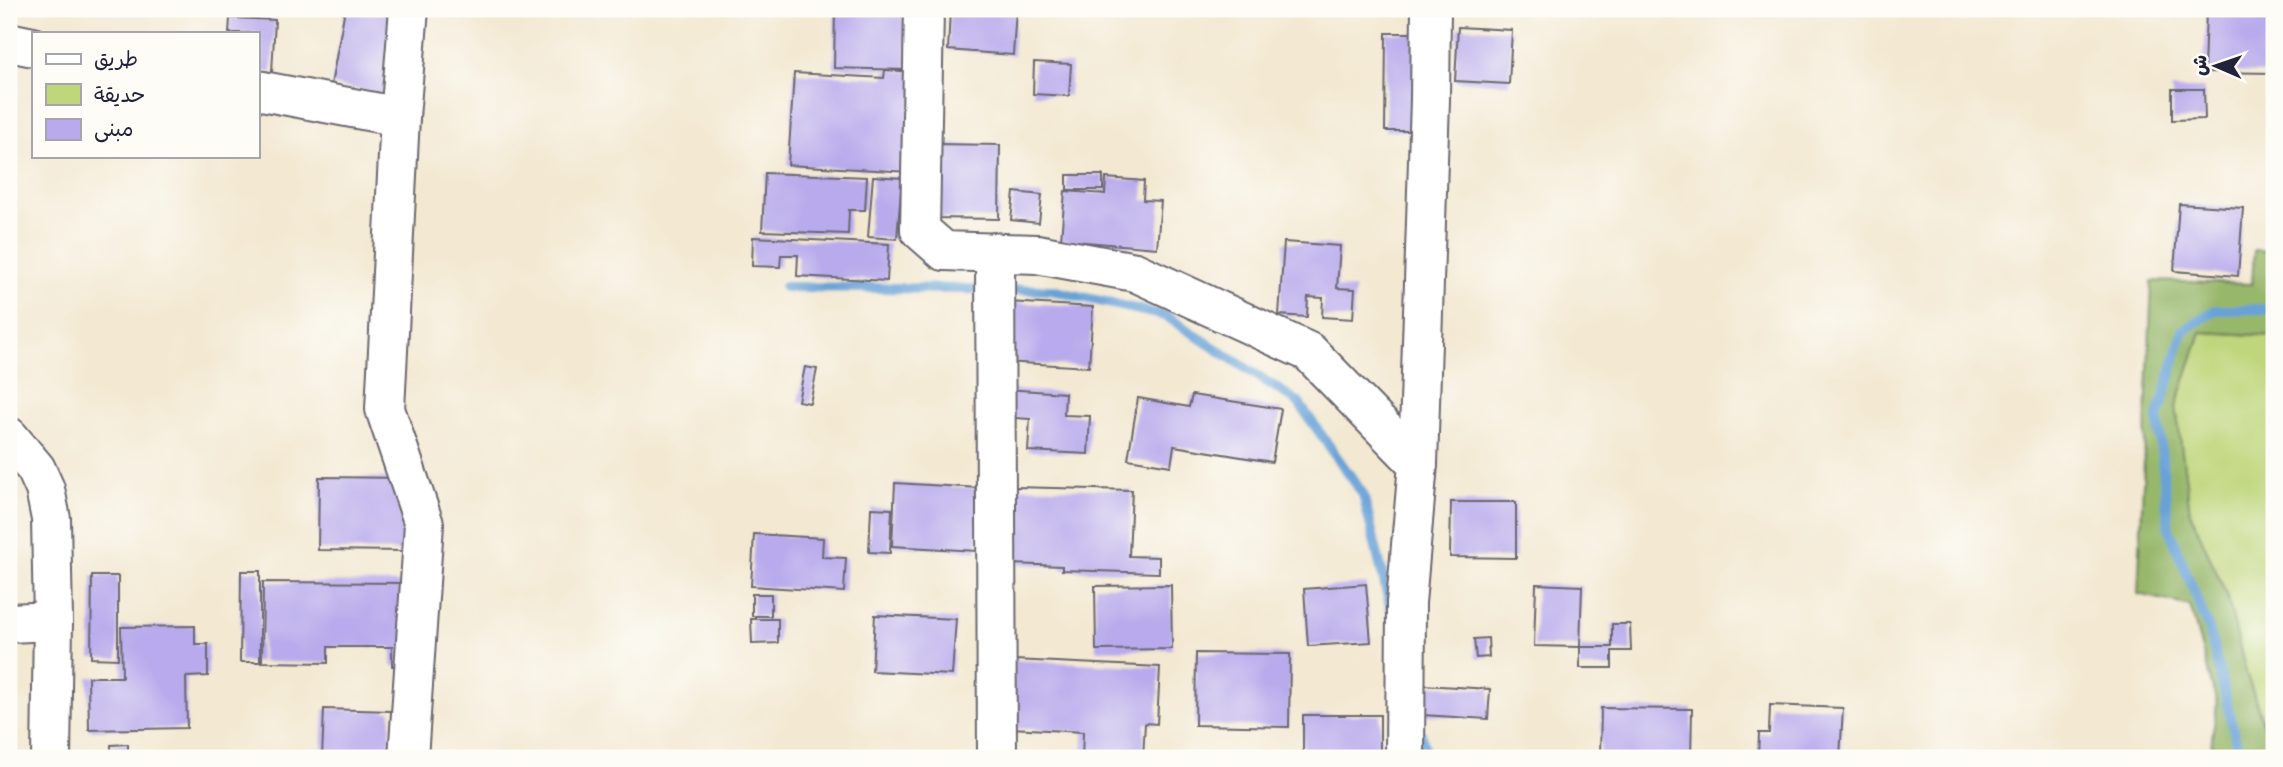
<svg xmlns="http://www.w3.org/2000/svg" width="2283" height="767" viewBox="0 0 2283 767" font-family="Caveat,'Playpen Sans Arabic',sans-serif">
  <rect width="100%" height="100%" fill="#fdfcf7"/>
  <filter id="ink" filterUnits="userSpaceOnUse"><feTurbulence type="fractalNoise" baseFrequency=".0143" numOctaves="2"/><feDisplacementMap in="SourceGraphic" scale="14" xChannelSelector="R" yChannelSelector="G"/><feConvolveMatrix kernelMatrix="1 2 1 2 8 2 1 2 1" color-interpolation-filters="sRGB"/></filter>
  <filter id="wash" filterUnits="userSpaceOnUse"><feTurbulence type="fractalNoise" baseFrequency=".00686" numOctaves="4" result="noise"/><feDisplacementMap in="SourceGraphic" scale="28" xChannelSelector="R" yChannelSelector="G"/><feGaussianBlur stdDeviation="1.57" result="paint"/><feColorMatrix in="noise" values="0 0 0 0 0 0 0 0 0 0 0 0 0 0 0 0 0 1.4 0 .05"/><feComposite in="paint" operator="in"/></filter>
  <g filter="url(#wash)">
    <rect width="100%" height="100%" fill="#f3e8d1"/>
    <polygon fill="#bfd67b" stroke="#707c5b" stroke-width="2" points="2201,332 2274,336 2274,753 2246,672 2227,596 2190,513 2176,407"/>
    <polygon fill="#97b76b" stroke="#5c6c53" stroke-width="2" points="2254,250 2274,251 2274,336 2201,332 2176,407 2190,512 2227,596 2246,672 2274,758 2209,758 2217,704 2190,606 2138,594 2152,281 2252,284"/>
    <g fill="none" stroke-linecap="round" stroke-linejoin="round">
      <g stroke="#68a2d7" stroke-width="10">
        <polyline points="785,287 1051,290 1166,316 1298,402 1363,494 1390,606"/>
        <polyline points="1421,734 1427,758"/>
        <polyline points="2240,758 2209,629 2169,529 2158,418 2183,331 2215,310 2274,309"/>
      </g>
    </g>
    <g id="blocks">
      <g fill="#b8aaec">
        <polygon points="345,9 403,9 391,95 331,85"/>
        <polygon points="835,9 909,9 907,70 834,68"/>
        <polygon points="950,9 1016,9 1013,55 948,50"/>
        <polygon points="2206,9 2274,9 2274,73 2204,72"/>
        <polygon points="230,18 275,20 272,72 257,71 257,33 229,33"/>
        <polygon points="1458,27 1512,30 1509,84 1455,81"/>
        <polygon points="1386,33 1418,33 1418,131 1385,131"/>
        <polygon points="1034,62 1071,64 1069,96 1033,94"/>
        <polygon points="885,70 916,72 910,172 788,165 794,73 884,78"/>
        <polygon points="2172,89 2204,89 2205,119 2172,120"/>
        <polygon points="935,144 1000,145 999,219 934,218"/>
        <polygon points="765,173 867,177 865,210 849,210 848,234 762,231"/>
        <rect x="1067" y="175" width="36" height="15"/>
        <polygon points="873,176 902,178 897,239 868,237"/>
        <polygon points="1106,178 1144,181 1143,200 1161,201 1157,248 1061,240 1065,191 1105,194"/>
        <polygon points="1014,192 1042,195 1039,223 1011,220"/>
        <polygon points="2179,204 2243,208 2238,276 2174,271"/>
        <polygon points="753,237 889,244 887,281 797,276 798,255 781,255 780,267 752,266"/>
        <polygon points="1284,242 1340,246 1337,288 1355,289 1353,319 1322,317 1323,298 1308,297 1307,317 1279,315"/>
        <polygon points="1006,302 1093,307 1089,367 1003,362"/>
        <polygon points="805,367 817,369 810,403 798,401"/>
        <polygon points="1004,389 1065,393 1064,415 1090,416 1088,454 1028,451 1030,419 1002,417"/>
        <polygon points="1192,395 1281,409 1272,462 1174,446 1171,466 1128,459 1138,398 1189,407"/>
        <polygon points="319,477 408,478 406,551 318,550"/>
        <polygon points="895,483 980,488 977,551 892,546"/>
        <polygon points="1014,487 1132,490 1129,556 1159,557 1159,573 1062,570 1062,566 1012,564"/>
        <polygon points="1451,502 1516,502 1516,558 1450,557"/>
        <polygon points="871,508 892,509 890,553 869,552"/>
        <polygon points="754,534 823,538 822,557 846,558 844,592 751,586"/>
        <polygon points="241,571 260,571 260,662 240,662"/>
        <polygon points="92,576 118,576 118,659 91,658"/>
        <polygon points="263,582 408,583 408,666 392,666 392,647 328,647 328,663 262,662"/>
        <polygon points="1366,584 1371,642 1308,646 1304,589"/>
        <polygon points="1536,584 1582,586 1580,647 1612,647 1612,624 1630,624 1631,651 1612,651 1612,668 1580,668 1580,647 1534,646"/>
        <polygon points="1171,585 1172,649 1096,650 1095,586"/>
        <rect x="752" y="594" width="19" height="22"/>
        <polygon points="875,615 956,619 952,675 872,671"/>
        <polygon points="751,619 778,619 778,643 752,644"/>
        <polygon points="195,626 195,644 208,644 208,676 186,677 187,728 89,730 88,677 122,677 121,627"/>
        <polygon points="1488,638 1489,657 1476,658 1474,639"/>
        <polygon points="1196,653 1290,654 1289,727 1195,725"/>
        <polygon points="1014,660 1160,667 1157,724 1145,723 1143,758 1082,758 1083,732 1011,728"/>
        <polygon points="1423,685 1490,689 1488,719 1422,715"/>
        <polygon points="1770,705 1843,708 1840,758 1758,758 1759,733 1769,733"/>
        <polygon points="1601,708 1692,709 1691,758 1600,758"/>
        <polygon points="324,709 391,711 390,758 322,758"/>
        <rect x="1303" y="715" width="77" height="43"/>
        <polygon points="128,744 128,758 111,758 111,745"/>
      </g>
    </g>
  </g>
  <g filter="url(#ink)">
    <use href="#blocks" fill-opacity="0" stroke="#6b6770" stroke-width="2"/>
    <g fill="none" stroke-linecap="round" stroke-linejoin="round">
      <g stroke="#6b6770" stroke-width="42">
        <g id="minor">
          <polyline points="924,9 920,230 944,251 1037,254 1135,272 1309,352 1418,464"/>
          <polyline points="9,42 33,47"/>
          <polyline points="257,90 400,117"/>
          <polyline points="995,252 997,758"/>
          <polyline points="9,437 36,469 45,489 51,519 53,621 51,758"/>
          <polyline points="9,623 53,621"/>
          <polyline points="408,758 424,524 385,409 400,117 409,9"/>
          <polyline points="1405,758 1406,603 1418,464 1430,100 1431,9"/>
        </g>
      </g>
      <use href="#minor" stroke="#fff" stroke-width="38"/>
    </g>
  </g>
  <rect width="2283" height="767" fill="none" stroke="#fdfcf7" stroke-width="35"/>
  <rect x="32" y="32" width="228" height="126" fill="#fdfcf7" stroke="#a5a5ac" stroke-width="2"/>
  <rect x="46" y="54" width="35" height="10" fill="#ffffff" stroke="#a5a5ac" stroke-width="2"/>
  <text x="94" y="66" font-size="21" fill="#22223b">طريق</text>
  <rect x="46" y="84" width="35" height="21" fill="#bfd67b" stroke="#a5a5ac" stroke-width="2"/>
  <text x="94" y="102" font-size="21" fill="#22223b">حديقة</text>
  <rect x="46" y="119" width="35" height="21" fill="#b8aaec" stroke="#a5a5ac" stroke-width="2"/>
  <text x="94" y="136" font-size="21" fill="#22223b">مبنى</text>
  <g transform="translate(2216 66) rotate(272)" stroke="#fdfcf7" stroke-width="5" paint-order="stroke">
  <path d="M0-5L12 26L0 18L-12 26Z" fill="#22223b"/>
  <text y="-10" font-size="19" font-weight="bold" text-anchor="middle" fill="#22223b">ش</text>
  </g>
</svg>
